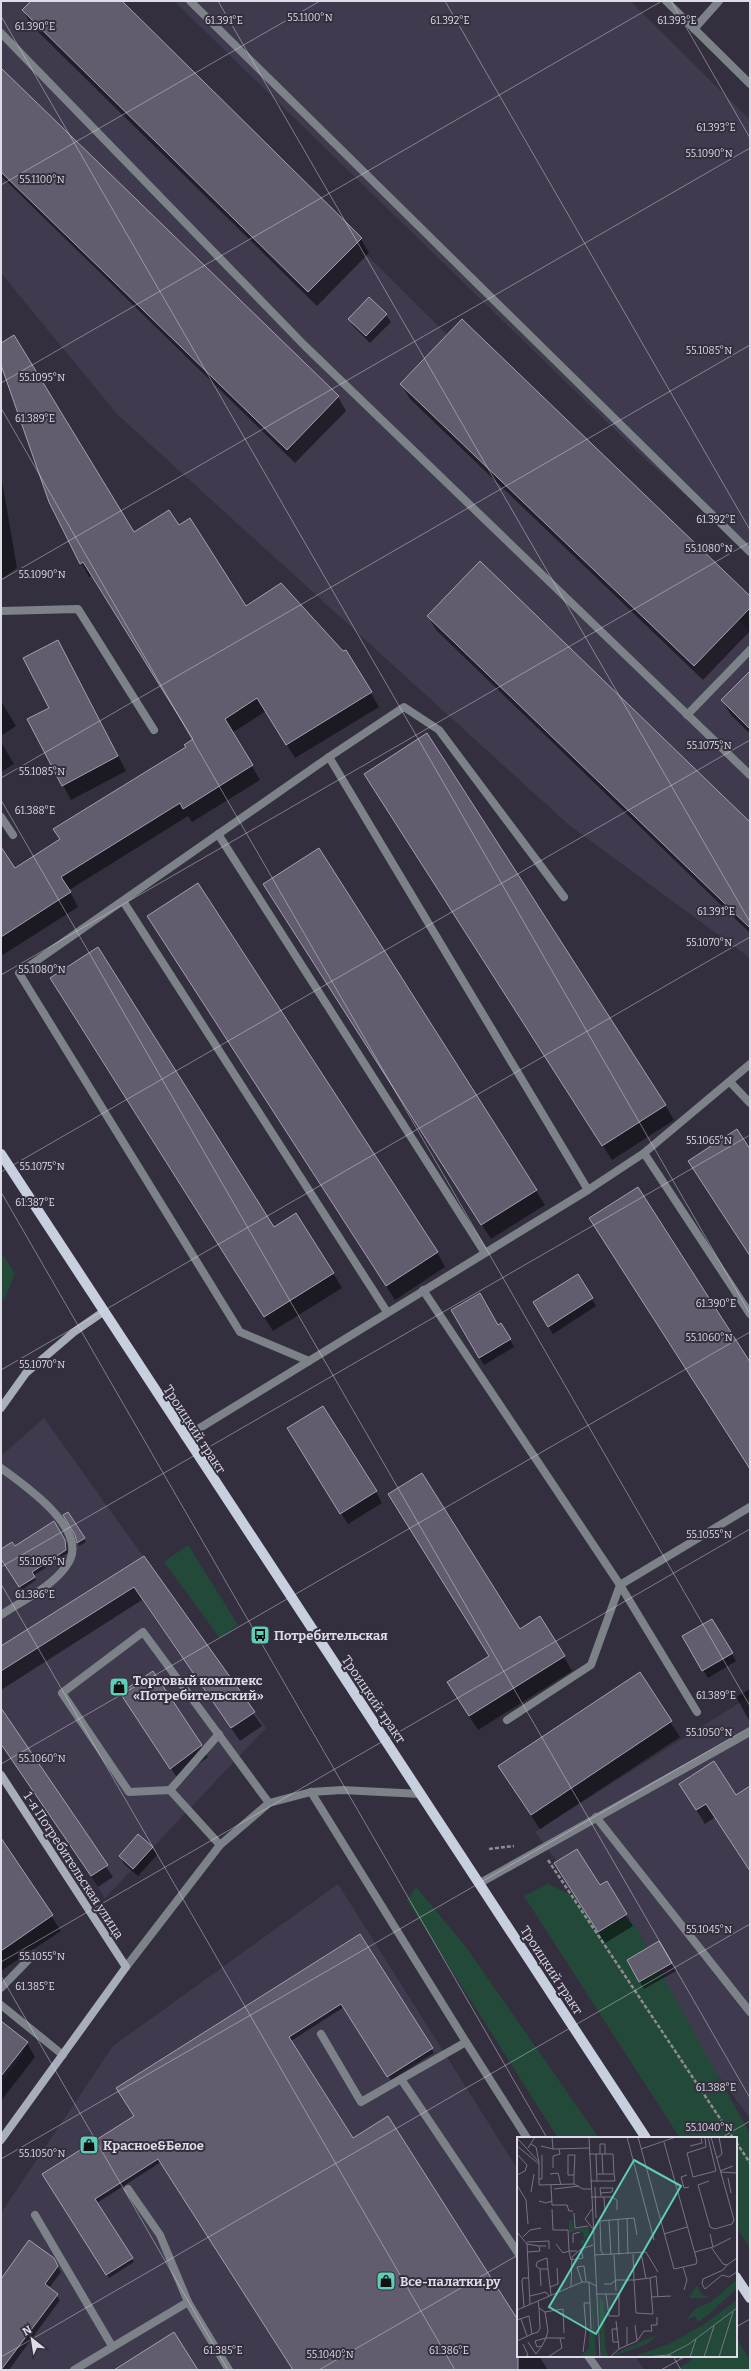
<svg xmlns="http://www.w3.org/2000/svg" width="751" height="2371" viewBox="0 0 751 2371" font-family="Bitter,serif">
  <rect width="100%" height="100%" fill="#342f3f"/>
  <g fill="#403a4f">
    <polygon points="1,1 111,1 545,432 750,631 750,958 569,825 117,414 1,273"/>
    <polygon points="174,1 630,1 750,120 750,553 645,459"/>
    <polygon points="44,1418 266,1728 105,1898 1,1744 1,1456"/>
    <polygon points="750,1696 750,2118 535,1832"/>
    <polygon points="338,1884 518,2170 518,2356 635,2356 644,2370 1,2370 1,2213 113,2046"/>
    <polygon points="1,2035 24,2052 1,2085"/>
  </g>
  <g fill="#234a39">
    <polygon points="1,1252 15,1274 4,1300 1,1298"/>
    <polygon points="188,1545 238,1625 220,1638 164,1562"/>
    <polygon points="548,1884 635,1925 750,2134 750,2248 736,2226 736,2138 680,2138 524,1896"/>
    <polygon points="416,1887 466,1947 599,2138 558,2138 407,1900"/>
    <polygon points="736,2337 750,2361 750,2370 677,2370 696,2356 736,2356"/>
  </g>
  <g fill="#0007">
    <polygon points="32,1 121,1 361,239 369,253 317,306 31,25 23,10"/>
    <polygon points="1,70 338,397 346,411 295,463 1,176"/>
    <polygon points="369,299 386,315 391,322 370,343 354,327 349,320"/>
    <polygon points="1,344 134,533 178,527 245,607 343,653 346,651 379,707 295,758 266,711 232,733 260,780 192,822 188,816 69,890 78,907 1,956 1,848 15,870 61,840 187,747 194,740 91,576 89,577 50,502 1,362"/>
    <polygon points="401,384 750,597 750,631 703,680 410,399"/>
    <polygon points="1,475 17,568 1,579"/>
    <polygon points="428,616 750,823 750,933 436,630"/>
    <polygon points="66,656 126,771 71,800 63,785"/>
    <polygon points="750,672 750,734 731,715 722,700"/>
    <polygon points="1,701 16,726 1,736"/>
    <polygon points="1,742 14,764 1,772"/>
    <polygon points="365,774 665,1105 674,1120 612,1160"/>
    <polygon points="319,849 545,1205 491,1239 273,899"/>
    <polygon points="148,916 437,1252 445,1267 395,1300"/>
    <polygon points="59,993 274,1228 333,1273 342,1288 273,1331"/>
    <polygon points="577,1275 596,1306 553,1334 538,1310"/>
    <polygon points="452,1310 498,1326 501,1325 514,1347 484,1365"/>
    <polygon points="295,1440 376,1492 382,1503 348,1524"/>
    <polygon points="68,1513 86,1542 79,1546"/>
    <polygon points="53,1522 67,1544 68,1553 33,1576 1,1558 1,1550 15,1548"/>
    <polygon points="144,1557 262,1726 240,1741 142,1600 1,1690 1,1648"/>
    <polygon points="35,1578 36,1580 22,1590 20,1587"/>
    <polygon points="712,1620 736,1661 708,1678 683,1637"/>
    <polygon points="520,1630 564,1657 572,1671 478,1730 457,1697 490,1656"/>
    <polygon points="639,1674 680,1737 540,1829 508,1781"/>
    <polygon points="750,1689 750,1722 736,1697"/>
    <polygon points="121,1693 201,1746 208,1757 178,1779"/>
    <polygon points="1,1710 113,1877 98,1887 1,1744"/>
    <polygon points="750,1787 750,1871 715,1817 705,1824 689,1798 736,1796"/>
    <polygon points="138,1835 152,1848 157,1855 138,1876 124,1864 120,1856"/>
    <polygon points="4,1844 61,1931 1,1971 1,1846"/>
    <polygon points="562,1875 600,1887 606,1883 633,1926 605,1943"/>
    <polygon points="360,1935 434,2053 391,2080 344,2007 291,2041 353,2139 518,2322 518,2356 539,2356 548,2370 293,2370 161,2162 97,2203 134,2262 109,2278 43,2174 135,2116"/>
    <polygon points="659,1943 676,1971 644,1989 628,1960"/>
    <polygon points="1,2023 27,2043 35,2057 1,2101"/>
    <polygon points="53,2259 61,2272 49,2288 60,2300 9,2370 1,2370 1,2280"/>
  </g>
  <g fill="#625d6e" stroke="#a39eb1">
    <polygon points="31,1 122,1 362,238 308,292 22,10"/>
    <polygon points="1,68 339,396 287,450 1,172"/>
    <polygon points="369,297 387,314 366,336 348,319"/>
    <polygon points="462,319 750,596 750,608 694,666 400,384"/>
    <polygon points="14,335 134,532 169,510 179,525 190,518 246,606 281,583 343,651 346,650 372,692 286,745 257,698 225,719 253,765 183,809 180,803 61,877 71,892 1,937 1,847 15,868 60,839 53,829 186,747 184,745 193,739 83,562 80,564 49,502 1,365 1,343"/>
    <polygon points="480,561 750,822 750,928 427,616"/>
    <polygon points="58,640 118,756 62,786 27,719 49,708 23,658"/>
    <polygon points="750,671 750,729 721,700"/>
    <polygon points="427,733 666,1105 602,1146 364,774"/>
    <polygon points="319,848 537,1190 481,1225 263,884"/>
    <polygon points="198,883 438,1252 386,1286 147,916"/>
    <polygon points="98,947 274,1227 296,1213 334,1273 264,1317 50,978"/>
    <polygon points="737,1129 750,1149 750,1256 688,1161"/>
    <polygon points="638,1187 750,1362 750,1469 589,1218"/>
    <polygon points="578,1274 593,1298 548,1327 533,1302"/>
    <polygon points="480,1293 498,1325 501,1323 511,1339 479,1358 451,1310"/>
    <polygon points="323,1406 377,1491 340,1514 287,1428"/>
    <polygon points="422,1473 520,1629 540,1616 565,1656 469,1716 447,1682 489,1656 388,1494"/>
    <polygon points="68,1512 85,1538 77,1543 75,1535 63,1515"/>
    <polygon points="54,1521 65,1540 66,1550 32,1572 35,1577 19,1587 1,1559 1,1549 12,1542 15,1546"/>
    <polygon points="144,1556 255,1712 231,1728 134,1587 1,1671 1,1646"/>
    <polygon points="712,1619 733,1653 702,1671 682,1636"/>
    <polygon points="153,1671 202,1745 170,1769 120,1693"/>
    <polygon points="640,1672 672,1721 531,1815 498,1766"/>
    <polygon points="1,1708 108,1865 91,1876 1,1744"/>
    <polygon points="714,1761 736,1795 750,1786 750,1871 706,1804 696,1810 679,1784"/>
    <polygon points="138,1834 153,1847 133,1869 119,1856"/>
    <polygon points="1,1838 53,1915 1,1951"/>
    <polygon points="577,1849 600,1885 607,1881 627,1914 598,1932 554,1863"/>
    <polygon points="360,1934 433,2048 387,2077 341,2004 289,2037 353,2138 388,2116 518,2320 518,2370 293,2370 158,2159 95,2199 133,2258 106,2275 42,2174 134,2116 116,2088"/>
    <polygon points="659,1941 672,1963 639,1982 627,1960"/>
    <polygon points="1,2021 28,2042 1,2076"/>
    <polygon points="29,2240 54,2258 58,2266 45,2284 58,2294 1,2370 1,2279"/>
    <polygon points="174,2332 198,2370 114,2370"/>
  </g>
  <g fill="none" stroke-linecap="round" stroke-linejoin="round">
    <g stroke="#8e8b97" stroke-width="2.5" stroke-dasharray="4 2" stroke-linecap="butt">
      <polyline points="489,1849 514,1846"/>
      <polyline points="548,1860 733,2138"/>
      <polyline points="736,2142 750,2163"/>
    </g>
    <g stroke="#7d8188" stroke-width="8">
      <polyline points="190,1 750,552"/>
      <polyline points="666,1 750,84"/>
      <polyline points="694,29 719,1"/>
      <polyline points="1,33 305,346 750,775"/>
      <polyline points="1,611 78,609 154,730"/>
      <polyline points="687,715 750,650"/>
      <polyline points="329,757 588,1190"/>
      <polyline points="1,817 13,835"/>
      <polyline points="218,834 485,1253"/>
      <polyline points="123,901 387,1312"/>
      <polyline points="730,1082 750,1103"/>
      <polyline points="644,1153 750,1314"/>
      <polyline points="423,1290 620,1585 697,1712"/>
      <polyline points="309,1361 240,1332 19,973 329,757 404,707 439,730 564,897"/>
      <polyline points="185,1437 588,1190 644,1153 750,1064"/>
      <path d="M1,1468C24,1485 92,1531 67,1565C52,1587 23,1600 1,1615"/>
      <polyline points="507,1720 591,1665 620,1585 750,1507"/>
      <polyline points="170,1790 219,1734"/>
      <polyline points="311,1792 466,2042 401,2079 518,2253"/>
      <polyline points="596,1817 750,2012"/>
      <polyline points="220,1845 170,1790 129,1792 62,1693 143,1632 269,1803"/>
      <polyline points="480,1883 750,1732"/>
      <polyline points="1,1988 34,1954"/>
      <polyline points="1,2005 63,2055"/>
      <polyline points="321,2034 361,2102 401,2079"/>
      <polyline points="466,2042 527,2138"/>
      <polyline points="128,2189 160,2235 188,2302"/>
      <polyline points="35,2215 112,2346"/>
      <polyline points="588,2356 598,2370"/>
      <polyline points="74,2370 188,2302 229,2370"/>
    </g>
    <polyline stroke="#7d8188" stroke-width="8" points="126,1967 220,1845 269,1803 311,1792 342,1790 421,1794"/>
    <g stroke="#a7adb9" stroke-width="8">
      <polyline points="1,1408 26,1373 74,1332 103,1312"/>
      <polyline points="1,1775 126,1967 1,2140"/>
    </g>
    <g stroke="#c8cfdf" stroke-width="10">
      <polyline points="1,1154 646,2138"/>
      <polyline points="736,2277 750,2298"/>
    </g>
  </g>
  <path fill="none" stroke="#dedce6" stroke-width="1" stroke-opacity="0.45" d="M218,1L750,922M445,1L750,530M671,1L750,138M1,16L750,1314M1,185L320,1M1,383L662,1M1,408L750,1706M1,580L750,148M1,778L750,345M1,800L750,2098M1,975L750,542M1,1172L750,740M1,1192L547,2138M1,1370L750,937M1,1567L750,1135M1,1584L455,2370M1,1764L750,1332M1,1962L750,1529M1,1976L228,2370M721,2138L750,2121M1,2159L750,1727M736,2327L750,2319M673,2356L681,2370M1,2357L750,1924M1,2368L2,2370M319,2370L518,2255M661,2370L686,2356"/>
  <defs>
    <g id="bus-square" transform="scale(1)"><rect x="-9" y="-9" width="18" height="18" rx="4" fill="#5eceb8" stroke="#342f3f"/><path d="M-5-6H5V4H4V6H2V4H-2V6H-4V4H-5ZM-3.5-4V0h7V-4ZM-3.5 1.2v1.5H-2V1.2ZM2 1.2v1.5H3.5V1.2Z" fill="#111"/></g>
    <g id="shop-square" transform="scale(1)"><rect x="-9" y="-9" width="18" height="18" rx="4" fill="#5eceb8" stroke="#342f3f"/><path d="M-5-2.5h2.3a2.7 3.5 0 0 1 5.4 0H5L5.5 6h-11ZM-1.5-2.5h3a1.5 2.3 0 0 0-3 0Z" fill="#111"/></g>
  </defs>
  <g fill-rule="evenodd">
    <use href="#bus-square" x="260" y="1635"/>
    <use href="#shop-square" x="119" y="1687"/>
    <use href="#shop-square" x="89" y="2145"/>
    <use href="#shop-square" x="386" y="2281"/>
  </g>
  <g text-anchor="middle" stroke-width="4" stroke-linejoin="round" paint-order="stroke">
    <g font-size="13" fill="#dedce6" stroke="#342f3f">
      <text transform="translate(195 1429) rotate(57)" y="5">Троицкий тракт</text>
      <text transform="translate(374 1699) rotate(56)" y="5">Троицкий тракт</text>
      <text transform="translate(74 1865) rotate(57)" y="5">1-я Потребительская улица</text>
      <text transform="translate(552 1970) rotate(57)" y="5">Троицкий тракт</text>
    </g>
    <g font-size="13" font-weight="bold" fill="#dedce6" stroke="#342f3f" text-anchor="start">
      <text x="274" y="1640">Потребительская</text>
      <text x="133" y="1685">Торговый комплекс<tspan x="133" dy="15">«Потребительский»</tspan></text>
      <text x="103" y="2150">Красное&amp;Белое</text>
      <text x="400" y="2286">Все-палатки.ру</text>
    </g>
  </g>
  <g transform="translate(517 2137)">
    <rect width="220" height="220" fill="#342f3f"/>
    <path d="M52,83H55L57,92L72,90V102L69,101L66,108H63L64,103L67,102L66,96L62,93L52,96ZM220,143V151L192,177L181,185L178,179L169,183L179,171L194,165ZM180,148L184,157L193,161H172ZM75,155L79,220H63L72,211V194L76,193ZM82,159L87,165L88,211L92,220H85L84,217ZM220,163V220H116L154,206L186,188ZM141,197L130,207L97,219L99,216Z" fill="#234a39"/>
    <path fill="none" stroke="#787482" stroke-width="1" d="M35,0L36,12L72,11M72,0L83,220M110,0L137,103M121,0L157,132L179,127L180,124L147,5M188,0L189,10L170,16L176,40L199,34L191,0M0,1L22,25V48L57,47L66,52H74M14,7L19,10L22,25M0,9L22,27M24,9L36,12M173,9L185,6L184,0M11,11L18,0M124,12L159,0M0,17L10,28L8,34L0,38M72,17H96L97,37H80M79,17L80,44M83,17V7H88V17M85,17L86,37M200,21L205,17L202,0M36,31V19L43,17L42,12M203,34L216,29M203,35L220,36M33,37L41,36L44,48M57,38L58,18H51V38H57V47M170,38L164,40L167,51L172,50M211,41L214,56M22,42H25V18M73,44H98L97,37M192,44L181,48L193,90L198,92L215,87L217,83L194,0M0,48L9,63L11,87M34,48L35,68H50L52,74H56M78,50L79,81M37,52L62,49M14,55L17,37M84,56L95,55L96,51H83L84,59M74,60H95L100,63V73M87,60L88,75M22,64L29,66L35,64M35,72L36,93H51L52,114H60M75,72L68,82L76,92M57,76L58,91L71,89M110,81L111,117M101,82L102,118M92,83L94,118M0,95L10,107L13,167M147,97L170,90M6,100L13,93L24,91M10,105L32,104V112M56,106V97L63,95M10,107L22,109M39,107L46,116L52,114L54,123L66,121L64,112M194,110L206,127L210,128L220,121M196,110L214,101M11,115L23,114L22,109H29M178,115L196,110L193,97M124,116L129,142M77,118L129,115L141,135M87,118L84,114L83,84L117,81L120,98M97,118L99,154M210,128L206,133L186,142L185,147L188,152L205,138L212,140L220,135M166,130L170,143L167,153M23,132L19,129L20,125L27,122L30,121L31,132M133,141L139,139L141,160M65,145L60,130L67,129L69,144M87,147H94L99,143H117L133,141L136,177L119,176L117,143L116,117M24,149L23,132H31L34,158M54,149L55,120L64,112L76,108M33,150L41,147L40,131M79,157H102V179H92L89,157M13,159L29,155L32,159M135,160L154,159M21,164L22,171L28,175L31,194L29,201L25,209L20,210L18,204L29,201H48M73,166L74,192M7,170L5,144L6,141H12M0,173L65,145H72L79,149M28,175L46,172L47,196M4,182L10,199M0,183L12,179L15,197L0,204M99,184L102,212M118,188L120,204M101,192H95L96,205H102M15,197L21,195L23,191L22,171M11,205L19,217L25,209M6,207L11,218L8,220M110,208V190M66,215L69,192L67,166H73L72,145M151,218L172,207L220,171M31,220L45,211L43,201M93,220L102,212L120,204L127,194H135L134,188H140V180M129,220L151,218L157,220M173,220L179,202M187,220L197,189M202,220L216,175"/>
    <path fill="#5eceb8" fill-opacity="0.15" stroke="#5eceb8" stroke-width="2" d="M117,23L164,49L79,197L32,170Z"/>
    <rect width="220" height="220" fill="none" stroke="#dedce6" stroke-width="2"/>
  </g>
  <g font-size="10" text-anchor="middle" fill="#dedce6" stroke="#342f3f" stroke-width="4" stroke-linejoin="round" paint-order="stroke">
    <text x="310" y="21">55.1100°N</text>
    <text x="450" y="24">61.392°E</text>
    <text x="677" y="24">61.393°E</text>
    <text x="224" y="24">61.391°E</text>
    <text x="35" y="30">61.390°E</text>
    <text x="716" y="131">61.393°E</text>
    <text x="709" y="157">55.1090°N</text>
    <text x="42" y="183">55.1100°N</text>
    <text x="709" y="354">55.1085°N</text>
    <text x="42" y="381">55.1095°N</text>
    <text x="35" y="422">61.389°E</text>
    <text x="716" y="523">61.392°E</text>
    <text x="709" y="552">55.1080°N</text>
    <text x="42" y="578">55.1090°N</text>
    <text x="709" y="749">55.1075°N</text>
    <text x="42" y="775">55.1085°N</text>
    <text x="35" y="814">61.388°E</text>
    <text x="716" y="915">61.391°E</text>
    <text x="709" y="946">55.1070°N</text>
    <text x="42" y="973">55.1080°N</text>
    <text x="709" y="1144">55.1065°N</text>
    <text x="42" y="1170">55.1075°N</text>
    <text x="35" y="1206">61.387°E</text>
    <text x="716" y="1307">61.390°E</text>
    <text x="709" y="1341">55.1060°N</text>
    <text x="42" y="1368">55.1070°N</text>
    <text x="709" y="1538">55.1055°N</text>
    <text x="42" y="1565">55.1065°N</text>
    <text x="35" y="1598">61.386°E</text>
    <text x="716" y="1699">61.389°E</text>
    <text x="709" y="1736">55.1050°N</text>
    <text x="42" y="1762">55.1060°N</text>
    <text x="709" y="1933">55.1045°N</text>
    <text x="42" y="1960">55.1055°N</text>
    <text x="35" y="1990">61.385°E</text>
    <text x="716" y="2091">61.388°E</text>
    <text x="709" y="2131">55.1040°N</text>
    <text x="42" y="2157">55.1050°N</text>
    <text x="223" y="2354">61.385°E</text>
    <text x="449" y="2354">61.386°E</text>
    <text x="330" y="2358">55.1040°N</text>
  </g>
  <rect width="751" height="2371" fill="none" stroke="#dedce6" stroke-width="4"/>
  <g transform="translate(32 2339) rotate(330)" stroke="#342f3f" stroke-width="3" paint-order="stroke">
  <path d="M0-3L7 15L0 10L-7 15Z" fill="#dedce6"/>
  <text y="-6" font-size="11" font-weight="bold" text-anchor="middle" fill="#dedce6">N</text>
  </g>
</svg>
